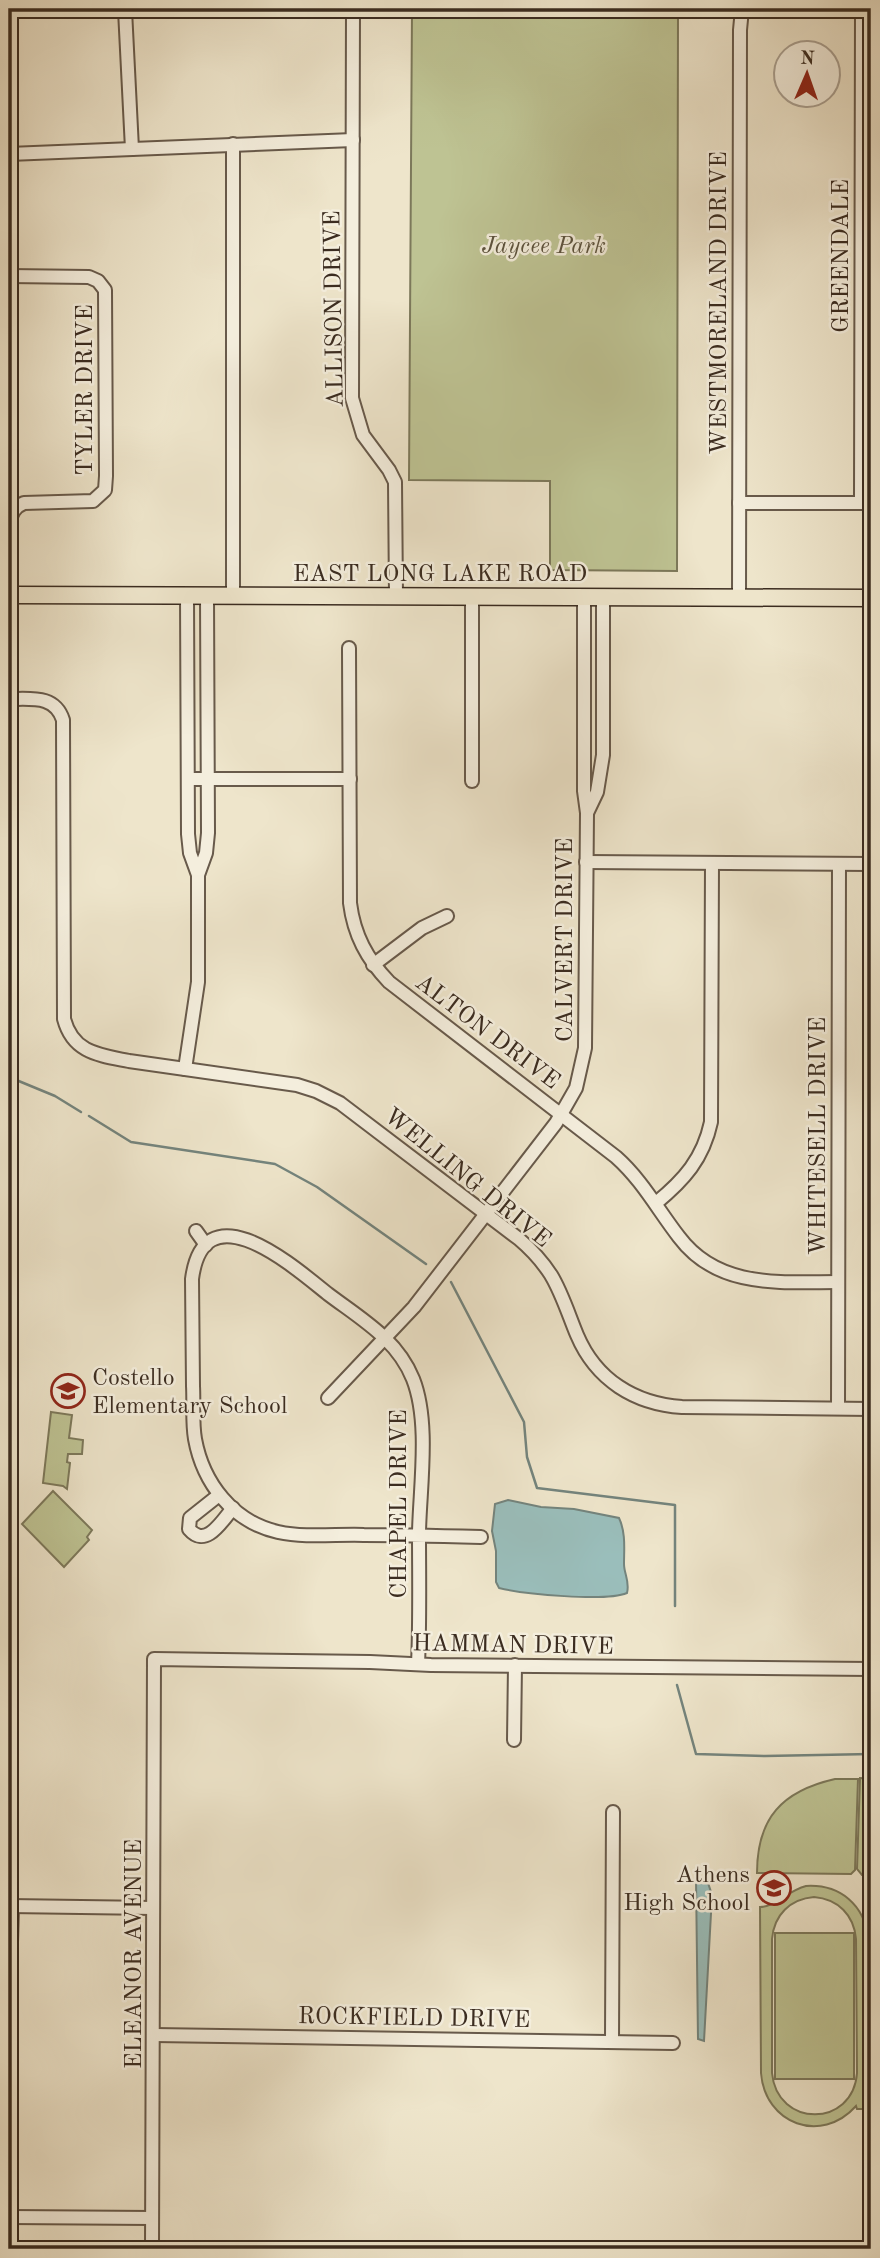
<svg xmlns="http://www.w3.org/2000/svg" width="880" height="2258" viewBox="0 0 880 2258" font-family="'Old Standard TT',serif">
  <rect width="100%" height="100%" fill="#eee5cb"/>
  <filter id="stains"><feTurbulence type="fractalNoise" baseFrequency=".00286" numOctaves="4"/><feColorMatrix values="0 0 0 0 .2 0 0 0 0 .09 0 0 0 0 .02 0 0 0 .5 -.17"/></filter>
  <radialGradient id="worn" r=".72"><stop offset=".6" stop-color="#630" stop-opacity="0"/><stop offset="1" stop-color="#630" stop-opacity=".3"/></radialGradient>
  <g fill="#bec393" stroke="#7c785a" stroke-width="2" fill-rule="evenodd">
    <polygon points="412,9 678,9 677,571 550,570 550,481 409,480"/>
    <polygon points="51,1412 72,1415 69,1438 83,1440 82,1454 68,1454 67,1462 70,1463 67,1489 63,1486 43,1483"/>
    <polygon points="53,1491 92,1530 87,1537 89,1540 64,1567 22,1524"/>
    <polygon points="860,1778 871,1779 871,1875 862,1875 857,1869"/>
    <path d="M835,1779H858L855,1870L851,1874L757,1873C757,1818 782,1791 835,1779Z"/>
    <path d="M806,1886C840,1884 865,1905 868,1939V2109H857L856,2106C821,2145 765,2124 761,2073L760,1907C775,1907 787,1891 806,1886ZM814,1897C838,1899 854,1915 856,1939L857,2073C853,2128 777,2128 772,2073V1939C774,1915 790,1899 814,1897Z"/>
    <rect x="775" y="1933" width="79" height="146"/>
  </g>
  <g fill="#9abebb" stroke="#74847d" stroke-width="2">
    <path d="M508,1500L541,1507L574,1509L619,1518C626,1533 624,1549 624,1564C624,1574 630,1581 627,1593C605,1602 524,1594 499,1588L496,1582V1551L492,1531L495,1504Z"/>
    <polygon points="696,1879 707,1880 712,1895 704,2041 698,2039"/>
  </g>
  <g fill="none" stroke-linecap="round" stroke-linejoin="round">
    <g stroke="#74847d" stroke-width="2.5">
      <polyline points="9,1077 55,1096 81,1112"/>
      <polyline points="89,1116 131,1142 275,1164 317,1187 426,1264"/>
      <polyline points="451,1282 524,1422 527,1457 537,1488 675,1505 675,1606"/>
      <polyline points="677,1685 696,1754 765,1756 871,1754"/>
    </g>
    <g stroke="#685a4b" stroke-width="16">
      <g id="minor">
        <polyline points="112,9 118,11 157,9"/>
        <polyline points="353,9 352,398 363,435 389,470 395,482 396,596"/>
        <polyline points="125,10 132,149"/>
        <polyline points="233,144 233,596"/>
        <polyline points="9,154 353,140"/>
        <path d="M9,276L89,277L98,281L105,290L106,476L105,490L93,501L24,503C14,507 11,514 9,525V631"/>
        <polyline points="739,503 871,503"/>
        <polyline points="861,503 862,9"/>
        <polyline points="739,597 740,30 742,9"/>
        <path d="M349,648L350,903C354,935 367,959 389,982L616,1157C642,1180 658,1210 679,1237C718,1289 780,1282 838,1282"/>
        <path d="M9,699C32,699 55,695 63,720L64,1019C73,1053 99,1055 129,1061L297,1085L316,1091L340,1103L519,1239C532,1250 542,1261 551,1275C562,1293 569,1316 577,1335C596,1380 635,1404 682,1407L871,1409"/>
        <polyline points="188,779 350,779"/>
        <polyline points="472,781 472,596"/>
        <polyline points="587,813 597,792 603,755 603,596"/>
        <polyline points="586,862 871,864"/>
        <polyline points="198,875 206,853 208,833 207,596"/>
        <polyline points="373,965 422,928 447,916"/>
        <polyline points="185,1069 198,982 198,875 190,853 188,834 187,596"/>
        <path d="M656,1203C684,1180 703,1159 711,1122L712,863"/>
        <polyline points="196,1231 206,1245"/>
        <polyline points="328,1398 414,1307 556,1123 576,1088 585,1048 587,813 584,791 584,597"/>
        <polyline points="838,1408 839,864"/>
        <path d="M219,1495L190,1518L189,1529C206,1549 222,1521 233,1508"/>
        <path d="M418,1664C420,1620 419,1576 419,1532C420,1486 430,1422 413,1379C397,1339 361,1319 328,1294C293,1266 204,1188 192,1279C192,1315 193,1350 193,1386C194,1403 192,1422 195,1439C203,1483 233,1522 278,1532C306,1538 336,1534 364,1535C403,1535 442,1536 481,1537"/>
        <polyline points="514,1740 515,1665"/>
        <polyline points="9,1906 153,1908"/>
        <polyline points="9,2014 12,1906"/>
        <polyline points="154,2035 673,2043"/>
        <polyline points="612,2041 613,1812"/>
        <polyline points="9,2217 152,2218"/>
        <polyline points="152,2249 154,1659 370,1662 431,1665 871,1669"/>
      </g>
    </g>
    <g stroke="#3b2c20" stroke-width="19">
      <polyline id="major" points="9,595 871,598"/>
    </g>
    <use href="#minor" stroke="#f4eedd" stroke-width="12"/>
    <use href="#major" stroke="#eee5cb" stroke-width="16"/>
  </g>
  <defs>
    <g id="school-ring" transform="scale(1.75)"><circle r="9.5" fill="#f4eedd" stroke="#8f2418" stroke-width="1.5"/><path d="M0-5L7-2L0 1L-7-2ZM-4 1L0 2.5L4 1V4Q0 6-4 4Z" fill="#8f2418"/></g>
  </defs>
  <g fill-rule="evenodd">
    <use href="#school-ring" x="68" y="1391"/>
    <use href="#school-ring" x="774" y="1888"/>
  </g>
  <g text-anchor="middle" stroke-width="5" stroke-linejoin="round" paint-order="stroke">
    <g font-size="24" font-style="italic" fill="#5c523d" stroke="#f4eedd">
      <text x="544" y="253">Jaycee Park</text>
    </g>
    <g font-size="24" fill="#3b2c20" stroke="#f4eedd">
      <text transform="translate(840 256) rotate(-90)" y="8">GREENDALE</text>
      <text transform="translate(718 303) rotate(-90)" y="8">WESTMORELAND DRIVE</text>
      <text transform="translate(333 309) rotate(-91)" y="8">ALLISON DRIVE</text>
      <text transform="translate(84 390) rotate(-90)" y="8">TYLER DRIVE</text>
      <text x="440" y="581">EAST LONG LAKE ROAD</text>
      <text transform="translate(564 940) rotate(-90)" y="8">CALVERT DRIVE</text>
      <text transform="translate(488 1031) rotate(37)" y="8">ALTON DRIVE</text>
      <text transform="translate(817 1136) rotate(-90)" y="8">WHITESELL DRIVE</text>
      <text transform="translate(468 1177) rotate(39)" y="8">WELLING DRIVE</text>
      <text transform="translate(398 1504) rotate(-90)" y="8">CHAPEL DRIVE</text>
      <text transform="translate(513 1644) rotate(1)" y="8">HAMMAN DRIVE</text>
      <text transform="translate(133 1954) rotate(-90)" y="8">ELEANOR AVENUE</text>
      <text transform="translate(414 2017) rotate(1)" y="8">ROCKFIELD DRIVE</text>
    </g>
    <g font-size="24" fill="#3b2c20" stroke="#f4eedd" text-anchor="start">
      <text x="92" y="1385">Costello<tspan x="92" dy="28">Elementary School</tspan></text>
      <text x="750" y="1882" text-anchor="end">Athens<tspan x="750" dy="28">High School</tspan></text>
    </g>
  </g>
  <rect width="880" height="2258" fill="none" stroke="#eee5cb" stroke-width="35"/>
  <rect x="10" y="10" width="859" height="2237" fill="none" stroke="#3b2c20" stroke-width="3.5"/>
  <rect x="18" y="18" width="845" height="2223" fill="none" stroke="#3b2c20" stroke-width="2"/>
  <g transform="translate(807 74) rotate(2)"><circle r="33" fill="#f4eedd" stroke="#aaa091" stroke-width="2"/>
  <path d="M0-5L12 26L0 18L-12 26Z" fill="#8f2418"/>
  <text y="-10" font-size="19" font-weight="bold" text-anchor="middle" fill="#3b2c20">N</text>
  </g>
  <rect width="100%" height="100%" filter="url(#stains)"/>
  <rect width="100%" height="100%" fill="url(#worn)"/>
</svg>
